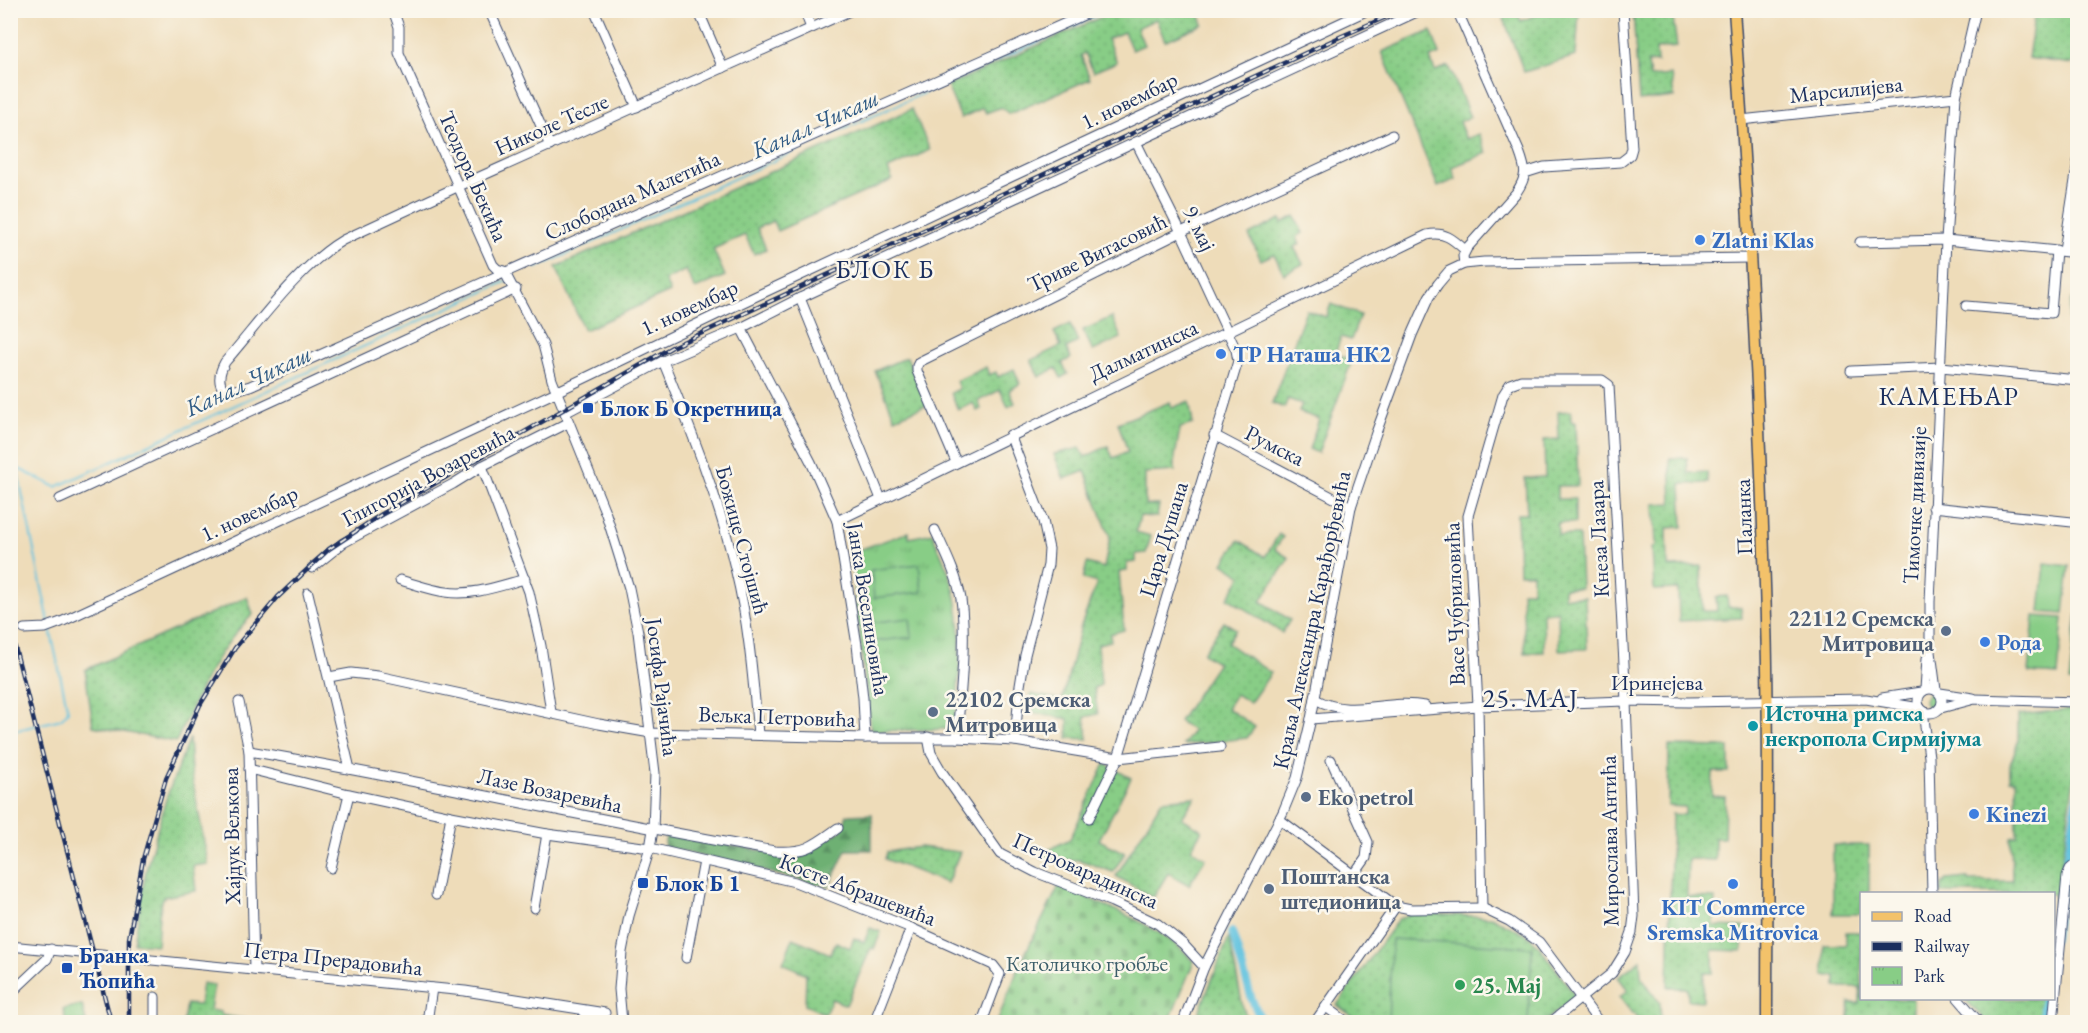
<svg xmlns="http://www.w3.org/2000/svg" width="2088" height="1033" viewBox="0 0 2088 1033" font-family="'EB Garamond',serif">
  <defs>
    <pattern id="grass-dots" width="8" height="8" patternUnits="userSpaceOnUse" patternTransform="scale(1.5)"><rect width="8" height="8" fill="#88cd86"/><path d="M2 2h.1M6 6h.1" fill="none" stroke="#75b076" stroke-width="1.8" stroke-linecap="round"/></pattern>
    <pattern id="forest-firs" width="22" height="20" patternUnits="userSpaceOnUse" patternTransform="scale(1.5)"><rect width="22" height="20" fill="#6eb073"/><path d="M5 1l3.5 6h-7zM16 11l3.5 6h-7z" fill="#5a9062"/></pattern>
    <pattern id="cemetery-stones" width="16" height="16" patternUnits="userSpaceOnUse" patternTransform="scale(1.5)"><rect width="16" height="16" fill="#88cd86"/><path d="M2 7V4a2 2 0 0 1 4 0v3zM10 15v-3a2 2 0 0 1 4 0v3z" fill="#75b076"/></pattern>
    <pattern id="park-tufts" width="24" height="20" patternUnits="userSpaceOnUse" patternTransform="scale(1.5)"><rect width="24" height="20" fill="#88cd86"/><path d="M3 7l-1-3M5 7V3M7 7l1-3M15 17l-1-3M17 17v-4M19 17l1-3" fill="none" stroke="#75b076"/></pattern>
  </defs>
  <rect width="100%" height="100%" fill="#fbf7ec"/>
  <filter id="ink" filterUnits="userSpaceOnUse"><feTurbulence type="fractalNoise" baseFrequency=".0167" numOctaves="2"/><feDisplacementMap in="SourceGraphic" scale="12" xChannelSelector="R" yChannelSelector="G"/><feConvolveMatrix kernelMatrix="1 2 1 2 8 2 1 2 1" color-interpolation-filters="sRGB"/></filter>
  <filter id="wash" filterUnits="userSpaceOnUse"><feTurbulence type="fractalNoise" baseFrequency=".008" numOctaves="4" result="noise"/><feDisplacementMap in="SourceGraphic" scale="24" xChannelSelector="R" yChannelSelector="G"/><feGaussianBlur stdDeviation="1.35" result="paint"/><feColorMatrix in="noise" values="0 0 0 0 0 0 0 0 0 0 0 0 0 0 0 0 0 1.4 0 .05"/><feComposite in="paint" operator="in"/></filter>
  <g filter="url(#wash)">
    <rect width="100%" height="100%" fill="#eedcb9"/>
    <g fill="url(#grass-dots)" stroke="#527e72" stroke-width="1.5">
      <polygon points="1115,11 1198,11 1203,24 1165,41 1156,19 1137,28 1144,45 1132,50 1124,32 1107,39 1117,62 1093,72 1085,53 1081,55 1090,79 1009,114 1001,107 986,113 983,108 961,118 947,86"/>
      <polygon points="1509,11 1516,11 1521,21 1546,11 1579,11 1576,56 1524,72 1502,14"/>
      <polygon points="1633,11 1672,11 1677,47 1656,49 1657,62 1648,63 1650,77 1671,75 1674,97 1639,101"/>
      <polygon points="2035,11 2077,11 2077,56 2072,64 2028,58"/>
      <polygon points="1431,31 1440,54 1430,58 1435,71 1449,66 1470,117 1459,122 1466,139 1479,134 1487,153 1452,167 1456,179 1438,187 1382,52"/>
      <polygon points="912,109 930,150 888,169 892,180 777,231 773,221 757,228 766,249 754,254 745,235 713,249 725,276 695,289 686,270 665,280 670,292 584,330 556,267"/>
      <polygon points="1295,216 1303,233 1297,237 1300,244 1294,247 1303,264 1284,274 1274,254 1261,260 1249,235 1280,219 1282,223"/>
      <polygon points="2071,299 2077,300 2077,321 2068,319"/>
      <polygon points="1331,304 1360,315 1351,340 1341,337 1335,354 1352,360 1318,453 1309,449 1319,419 1299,412 1302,404 1288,399 1284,408 1272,403 1306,310 1326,317"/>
      <polygon points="1112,317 1121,338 1093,351 1083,330"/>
      <polygon points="1070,324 1078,342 1066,348 1071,358 1062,363 1068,374 1061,378 1056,368 1039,377 1031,360 1061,346 1054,332"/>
      <polygon points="907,357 927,405 895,418 875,371"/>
      <polygon points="986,367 989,375 996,372 998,377 1014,369 1020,384 1009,390 1015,403 1008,407 1000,390 978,401 981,409 977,411 973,403 958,410 951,393 959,389 956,381"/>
      <polygon points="1189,401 1193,424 1180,428 1175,457 1175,471 1145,473 1145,505 1159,505 1157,517 1140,516 1136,532 1151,536 1146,553 1136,554 1136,562 1127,563 1127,571 1119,572 1124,630 1110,634 1111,641 1098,644 1101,685 1094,688 1098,714 1085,717 1088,739 1068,738 1068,719 1028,712 1031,694 1062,700 1081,626 1097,583 1083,579 1087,563 1104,568 1110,537 1085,471 1064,479 1054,454 1080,448 1085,457 1108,446 1113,458 1128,452 1118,423 1170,402 1172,408"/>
      <polygon points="1571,411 1571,422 1576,422 1578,486 1557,486 1557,499 1575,499 1575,523 1558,523 1558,535 1579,535 1581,588 1564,588 1564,597 1585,597 1587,649 1559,650 1558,612 1543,612 1544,652 1525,653 1522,591 1532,591 1532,573 1519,573 1517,514 1527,514 1525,478 1545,477 1544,440 1559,439 1558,412"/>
      <polygon points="1670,458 1687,458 1688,473 1707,472 1708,483 1681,484 1683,527 1667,528 1668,567 1701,566 1703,611 1717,611 1716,597 1727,596 1728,607 1741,607 1742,618 1679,621 1678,589 1654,590 1652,547 1656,546 1654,504 1672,503"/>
      <polygon points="1279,534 1283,537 1275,549 1289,558 1261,601 1290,620 1282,633 1228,598 1242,576 1223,563 1239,540 1265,557"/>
      <path d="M247,597L253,614C214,653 198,693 176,742L93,726L85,670Z"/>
      <polygon points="2077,614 2077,683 2069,682"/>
      <polygon points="1224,622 1236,629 1227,643 1271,673 1250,703 1236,694 1227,708 1255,727 1247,738 1183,745 1193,731 1179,721 1218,663 1203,653"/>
      <circle cx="1931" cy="701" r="7"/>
      <polygon points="2077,709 2077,756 2054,920 2054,894 1941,893 1942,885 1947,880 1968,878 1969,881 2012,881 2011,837 2017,836 2016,780 2010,779 2010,765 2018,742 2018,715"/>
      <polygon points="189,738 191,771 208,864 193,866 196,891 163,897 159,915 157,945 134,943 146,870 166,799"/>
      <polygon points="1669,746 1729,747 1729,772 1713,772 1712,796 1725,797 1724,838 1715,838 1715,860 1688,859 1687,897 1715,898 1714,926 1743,927 1742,951 1713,950 1713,973 1704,973 1703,1001 1688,1000 1688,988 1668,988 1672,814 1685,815 1685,807 1668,806"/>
      <polygon points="1105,764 1131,778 1099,840 1125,853 1113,872 1080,860 1042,859 1040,854 1070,839"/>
      <polygon points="1195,797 1182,818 1202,830 1191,849 1206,858 1189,885 1168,873 1153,898 1116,876 1162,800"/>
      <polygon points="1833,845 1869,845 1869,893 1862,894 1861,914 1833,914"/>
      <polygon points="920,847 960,852 947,883 885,859 887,852"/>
      <polygon points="1413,913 1491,917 1527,935 1539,946 1574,994 1574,997 1544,1022 1360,1022 1337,1005 1398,919"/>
      <polygon points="870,928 881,932 874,949 871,948 846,1005 832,999 825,1014 805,1005 806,974 783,963 793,938 830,954 836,942 850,948 854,938 864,942"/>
      <polygon points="1846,932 1861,932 1862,998 1913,999 1913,1019 1929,1019 1929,1022 1849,1022 1849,1003 1860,1003 1860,987 1836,987 1836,976 1824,976 1824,945 1846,945"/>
      <polygon points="1229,937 1243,1008 1249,1022 1195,1022"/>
      <polygon points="1640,960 1641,976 1660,1003 1661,1022 1640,1022 1620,997 1628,990 1618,977"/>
      <polygon points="202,983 214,985 210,1010 221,1012 221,1015 264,1022 183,1022 186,1004 199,1005"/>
      <polygon points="1965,999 2042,999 2038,1022 1987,1022"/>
    </g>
    <polygon fill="url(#forest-firs)" stroke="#447068" stroke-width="1.5" points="872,814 872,850 846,850 829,887 664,847 666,835 794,856 841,831 847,815"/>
    <path fill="url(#cemetery-stones)" stroke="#527e72" stroke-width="1.5" d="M1059,886C1107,907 1157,923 1194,961L1169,1022H997L1020,964Z"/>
    <path fill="url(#park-tufts)" stroke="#527e72" stroke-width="1.5" d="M909,532V538L932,533C942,556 953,579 957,603C964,644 958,688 954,729L871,731L850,553Z"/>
    <g fill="#88cd86" stroke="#527e72" stroke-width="1.5">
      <polygon points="2045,563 2069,566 2064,614 2040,612"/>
      <polygon points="919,564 922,592 874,598 871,570"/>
      <polygon points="2034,616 2063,618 2058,675 2029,673"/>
      <polygon points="910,618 912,637 870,642 868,623"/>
      <polygon points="1392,939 1532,947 1528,1022 1388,1022"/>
      <polygon points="82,1005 86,1022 66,1022 63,1009"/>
    </g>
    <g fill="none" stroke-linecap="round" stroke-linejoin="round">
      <g stroke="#60c2df" stroke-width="2">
        <polyline points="536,268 1108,10"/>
        <polyline points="10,444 17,468 56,487 507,281"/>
        <polyline points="17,469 49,622"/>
        <polyline points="10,732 61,719 68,711 50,628"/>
      </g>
      <g stroke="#60c2df" stroke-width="8">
        <polyline points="1232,932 1252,1000 1262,1022"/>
        <polyline points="2054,938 2078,796"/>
        <polyline points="2042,1022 2044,998"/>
      </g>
    </g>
  </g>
  <g filter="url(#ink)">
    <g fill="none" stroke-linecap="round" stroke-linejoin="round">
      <g stroke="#3b496c" stroke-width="11">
        <g id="minor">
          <polyline points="393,10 399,27 399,53 493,265 497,269 504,271 543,345 552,380 606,514 629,588 638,632 655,773 653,830 650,848 629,916 622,952 619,989 622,1022"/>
          <polyline points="489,10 550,146"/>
          <polyline points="594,10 637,107"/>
          <polyline points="698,10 723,68"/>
          <polyline points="804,10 811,28"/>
          <path d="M852,10L457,187L343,240C299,266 259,323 225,362C220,371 217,382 224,390H236L250,386L1095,10"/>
          <path d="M1457,10L1519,151C1526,170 1528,175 1516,193L1467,248L1463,256L1464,264"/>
          <polyline points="1741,120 1956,97"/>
          <polyline points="1525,173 1544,167 1621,162 1630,155 1632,148 1623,10"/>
          <polyline points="1860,242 1946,240 2078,253"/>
          <polyline points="2064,251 2078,161"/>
          <polyline points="800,298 881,499"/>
          <polyline points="1966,306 2051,313 2056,250"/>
          <polyline points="741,328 811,462 837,521 857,645 863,698 865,738"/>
          <path d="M663,361C691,430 719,499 736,572C749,625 753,680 758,734"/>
          <polyline points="1851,371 1941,367 2078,380"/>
          <polyline points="565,413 663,361 741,328 800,298 1421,10"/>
          <polyline points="1010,435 1043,521 1049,549 1048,565 1025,655 1019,692 1015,741"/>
          <polyline points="1214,435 1351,507"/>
          <polyline points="956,462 917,371 917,366 919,362 1181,232 1392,135"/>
          <polyline points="482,466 529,592 541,646 551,712"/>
          <polyline points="60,499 516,289"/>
          <polyline points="1933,507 2072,522"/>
          <path d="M837,521L1427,235C1444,231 1453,239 1465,250"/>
          <path d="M935,530C945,552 957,575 961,599C967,643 960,694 957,738"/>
          <polyline points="312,568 343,543 453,484 482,466 568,423"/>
          <path d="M400,580C415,584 430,590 446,592C473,596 499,586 525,579"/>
          <polyline points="308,593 350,769"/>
          <polyline points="24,629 45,628 61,622 556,392 720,313 1368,10"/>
          <polyline points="329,677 351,673 378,676 599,724 651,733 865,738 957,738 1015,741 1118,758 1220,747"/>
          <circle cx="1930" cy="701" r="12"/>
          <polyline points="1925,690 1927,658"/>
          <polyline points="1936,690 1930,644 1930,602 1946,240 1956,97 1976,10"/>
          <polyline points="1940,693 1973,698"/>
          <polyline points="1882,698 1921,692"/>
          <path d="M1315,699C1354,720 1384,698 1425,706"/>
          <polyline points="239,702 249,751 254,970"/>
          <polyline points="1941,708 1975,699 2078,702"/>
          <polyline points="1923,711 1929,757 1932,894"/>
          <polyline points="1311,719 1478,706 1626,701 1688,702 1866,699 1920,708"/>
          <polyline points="928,737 931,753 942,772 1000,854 1035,872 1112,902 1158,924 1183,944 1204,967"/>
          <path d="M249,751C425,781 599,821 775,851C806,853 813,846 838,828"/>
          <polyline points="1331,760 1368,842 1366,858 1354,875"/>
          <polyline points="249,769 349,794 451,816 547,834 650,848 795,882 911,928 993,965 1000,974 982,1022"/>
          <polyline points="1089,818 1118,758 1238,361 1236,350 1181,232 1136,142"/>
          <polyline points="1279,819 1396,906 1411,909 1482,908 1509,921 1539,942 1599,1022"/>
          <polyline points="331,868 349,794"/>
          <polyline points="436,895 451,816"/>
          <polyline points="534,908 547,834"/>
          <polyline points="1482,908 1478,706 1468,516 1503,395 1510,384 1521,380 1602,380 1609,385 1626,701 1634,916 1632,932 1625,952 1612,973 1551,1022"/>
          <polyline points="10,946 465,991 605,1013"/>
          <polyline points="686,958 704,861"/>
          <polyline points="10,994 47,959 51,949"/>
          <polyline points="1958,998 1979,1022"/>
          <polyline points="1326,1007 1347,1022"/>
          <polyline points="583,1012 602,1022"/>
          <polyline points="875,1020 911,928"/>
          <polyline points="155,1022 155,997"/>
          <polyline points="427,1022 432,988"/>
          <polyline points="1183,1022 1204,967 1283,812 1297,778 1311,719 1351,507 1376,433 1412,335 1429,297 1438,284 1449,271 1464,264 1484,262 1750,258"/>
          <polyline points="1315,1022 1396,906"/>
          <polyline points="2053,1022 2067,876 2070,869 2078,862"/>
        </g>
      </g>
      <g stroke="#3b496c" stroke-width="13">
        <path id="major" d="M1734,10C1748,202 1759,393 1765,585C1770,731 1767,877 1767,1022"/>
      </g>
      <use href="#minor" stroke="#fff" stroke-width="9"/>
      <use href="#major" stroke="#f3c26a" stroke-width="10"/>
      <g stroke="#1b2f5e" stroke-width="4.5">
        <g id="rail">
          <polyline points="10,628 111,1022"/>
          <polyline points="129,1022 129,939 143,859 166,778 200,705 235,648 278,597 329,549 382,514 672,347 1342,36 1402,10"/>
        </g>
      </g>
      <use href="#rail" stroke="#fbf7ec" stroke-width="2" stroke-dasharray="7" stroke-linecap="butt"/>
    </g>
  </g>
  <g fill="#3f7fe0" stroke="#fbf7ec" stroke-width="2">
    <circle cx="1700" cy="240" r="6"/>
    <circle cx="1221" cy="354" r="6"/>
    <circle cx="1985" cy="642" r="6"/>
    <circle cx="1974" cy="814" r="6"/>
    <circle cx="1733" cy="884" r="6"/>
  </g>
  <g fill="#1a4fb4" stroke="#fbf7ec" stroke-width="2">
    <rect x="582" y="402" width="12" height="12" rx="3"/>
    <rect x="637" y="877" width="12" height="12" rx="3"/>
    <rect x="61" y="962" width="12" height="12" rx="3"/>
  </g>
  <g fill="#5c6f8a" stroke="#fbf7ec" stroke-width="2">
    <circle cx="1946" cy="631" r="6"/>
    <circle cx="933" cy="712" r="6"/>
    <circle cx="1306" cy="797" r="6"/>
    <circle cx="1269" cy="889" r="6"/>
  </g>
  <circle fill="#0f9aa8" stroke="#fbf7ec" stroke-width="2" cx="1753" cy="726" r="6"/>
  <circle fill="#2e9e5b" stroke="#fbf7ec" stroke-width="2" cx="1460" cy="985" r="6"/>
  <g text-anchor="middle" stroke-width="5" stroke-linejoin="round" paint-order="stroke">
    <g font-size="22" fill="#1b2f5e" stroke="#fbf7ec">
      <text transform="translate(1846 89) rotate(-6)" y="8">Марсилијева</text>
      <text transform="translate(1129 100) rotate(-26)" y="8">1. новембар</text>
      <text transform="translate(551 124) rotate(-24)" y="8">Николе Тесле</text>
      <text transform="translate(474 176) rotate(66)" y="8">Теодора Бекића</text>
      <text transform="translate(632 195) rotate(-24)" y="8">Слободана Малетића</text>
      <text transform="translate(1200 228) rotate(64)" y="8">9. мај</text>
      <text transform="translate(1097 252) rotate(-26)" y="8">Триве Витасовић</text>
      <text transform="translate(689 307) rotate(-25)" y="8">1. новембар</text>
      <text transform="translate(1143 350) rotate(-25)" y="8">Далматинска</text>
      <text transform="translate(1275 445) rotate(27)" y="8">Румска</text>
      <text transform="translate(428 475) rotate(-28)" y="8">Глигорија Возаревића</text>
      <text transform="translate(1914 505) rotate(-87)" y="8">Тимочке дивизије</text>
      <text transform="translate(249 513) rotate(-25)" y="8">1. новембар</text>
      <text transform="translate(1743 517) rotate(-92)" y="8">Паланка</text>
      <text transform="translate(1163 539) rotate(-73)" y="8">Цара Душана</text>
      <text transform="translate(1598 539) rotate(-93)" y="8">Кнеза Лазара</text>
      <text transform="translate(743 540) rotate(75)" y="8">Божице Стојшић</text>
      <text transform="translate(1454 604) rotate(-92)" y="8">Васе Чубриловића</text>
      <text transform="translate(869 609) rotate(81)" y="8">Јанка Веселиновића</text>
      <text transform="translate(1311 620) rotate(-78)" y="8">Краља Александра Карађорђевића</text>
      <text x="1657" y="690">Иринејева</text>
      <text transform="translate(663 687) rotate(83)" y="8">Јосифа Рајачића</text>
      <text transform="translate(777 716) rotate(2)" y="8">Вељка Петровића</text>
      <text transform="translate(550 790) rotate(12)" y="8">Лазе Возаревића</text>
      <text transform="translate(231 836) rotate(-91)" y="8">Хајдук Вељкова</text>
      <text transform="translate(1609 841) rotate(-91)" y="8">Мирослава Антића</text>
      <text transform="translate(1086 870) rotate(24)" y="8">Петроварадинска</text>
      <text transform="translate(858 889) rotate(21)" y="8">Косте Абрашевића</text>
      <text transform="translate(333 958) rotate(6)" y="8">Петра Прерадовића</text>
    </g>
    <g font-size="22" font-weight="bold" fill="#366cbe" stroke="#fbf7ec" text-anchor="start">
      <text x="1712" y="248">Zlatni Klas</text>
      <text x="1233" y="362">ТР Наташа НК2</text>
      <text x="1997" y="650">Рода</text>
      <text x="1986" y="822">Kinezi</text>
      <text x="1733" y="915" text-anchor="middle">KIT Commerce<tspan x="1733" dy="25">Sremska Mitrovica</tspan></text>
    </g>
    <g font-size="22" font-weight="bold" fill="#164399" stroke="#fbf7ec" text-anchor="start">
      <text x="600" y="416">Блок Б Окретница</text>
      <text x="655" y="891">Блок Б 1</text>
      <text x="79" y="963">Бранка<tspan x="79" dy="25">Ћопића</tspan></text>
    </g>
    <g font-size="22" font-weight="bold" fill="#4e5e75" stroke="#fbf7ec" text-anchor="start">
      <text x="1934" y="626" text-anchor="end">22112 Сремска<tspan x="1934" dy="25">Митровица</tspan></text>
      <text x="945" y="707">22102 Сремска<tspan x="945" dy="25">Митровица</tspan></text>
      <text x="1318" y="805">Eko petrol</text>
      <text x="1281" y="884">Поштанска<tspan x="1281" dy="25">штедионица</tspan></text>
    </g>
    <g font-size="22" font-weight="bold" fill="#0d838f" stroke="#fbf7ec" text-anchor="start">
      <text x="1765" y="721">Источна римска<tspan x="1765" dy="25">некропола Сирмијума</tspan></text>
    </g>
    <g font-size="22" fill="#3c5e6a" stroke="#fbf7ec">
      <text x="1087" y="971">Католичко гробље</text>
    </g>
    <g font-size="22" font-weight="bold" fill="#27864d" stroke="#fbf7ec" text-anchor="start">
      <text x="1472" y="993">25. Maj</text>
    </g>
    <g font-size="24" font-style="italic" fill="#305b85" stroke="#fbf7ec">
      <text transform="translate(815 124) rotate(-24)" y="8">Канал Чикаш</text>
      <text transform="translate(248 381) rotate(-25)" y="8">Канал Чикаш</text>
    </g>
    <g font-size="26" letter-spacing="1.5" fill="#1b2f5e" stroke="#fbf7ec">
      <text x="885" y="278">БЛОК Б</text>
      <text x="1949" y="405">КАМЕЊАР</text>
      <text x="1531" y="707">25. МАЈ</text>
    </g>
  </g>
  <rect width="2088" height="1033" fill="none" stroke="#fbf7ec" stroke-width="36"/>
  <rect x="1860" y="892" width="195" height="108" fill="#fbf7ec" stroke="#a1a7b3" stroke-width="1.5"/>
  <rect x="1872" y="912" width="30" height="9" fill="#f3c26a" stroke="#a1a7b3" stroke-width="1.5"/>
  <text x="1914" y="922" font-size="18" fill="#1b2f5e">Road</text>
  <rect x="1872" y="942" width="30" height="9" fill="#1b2f5e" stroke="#a1a7b3" stroke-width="1.5"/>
  <text x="1914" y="952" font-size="18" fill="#1b2f5e">Railway</text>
  <rect x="1872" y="967" width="30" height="18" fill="url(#park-tufts)" stroke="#a1a7b3" stroke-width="1.5"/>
  <text x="1914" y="982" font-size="18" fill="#1b2f5e">Park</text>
</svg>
